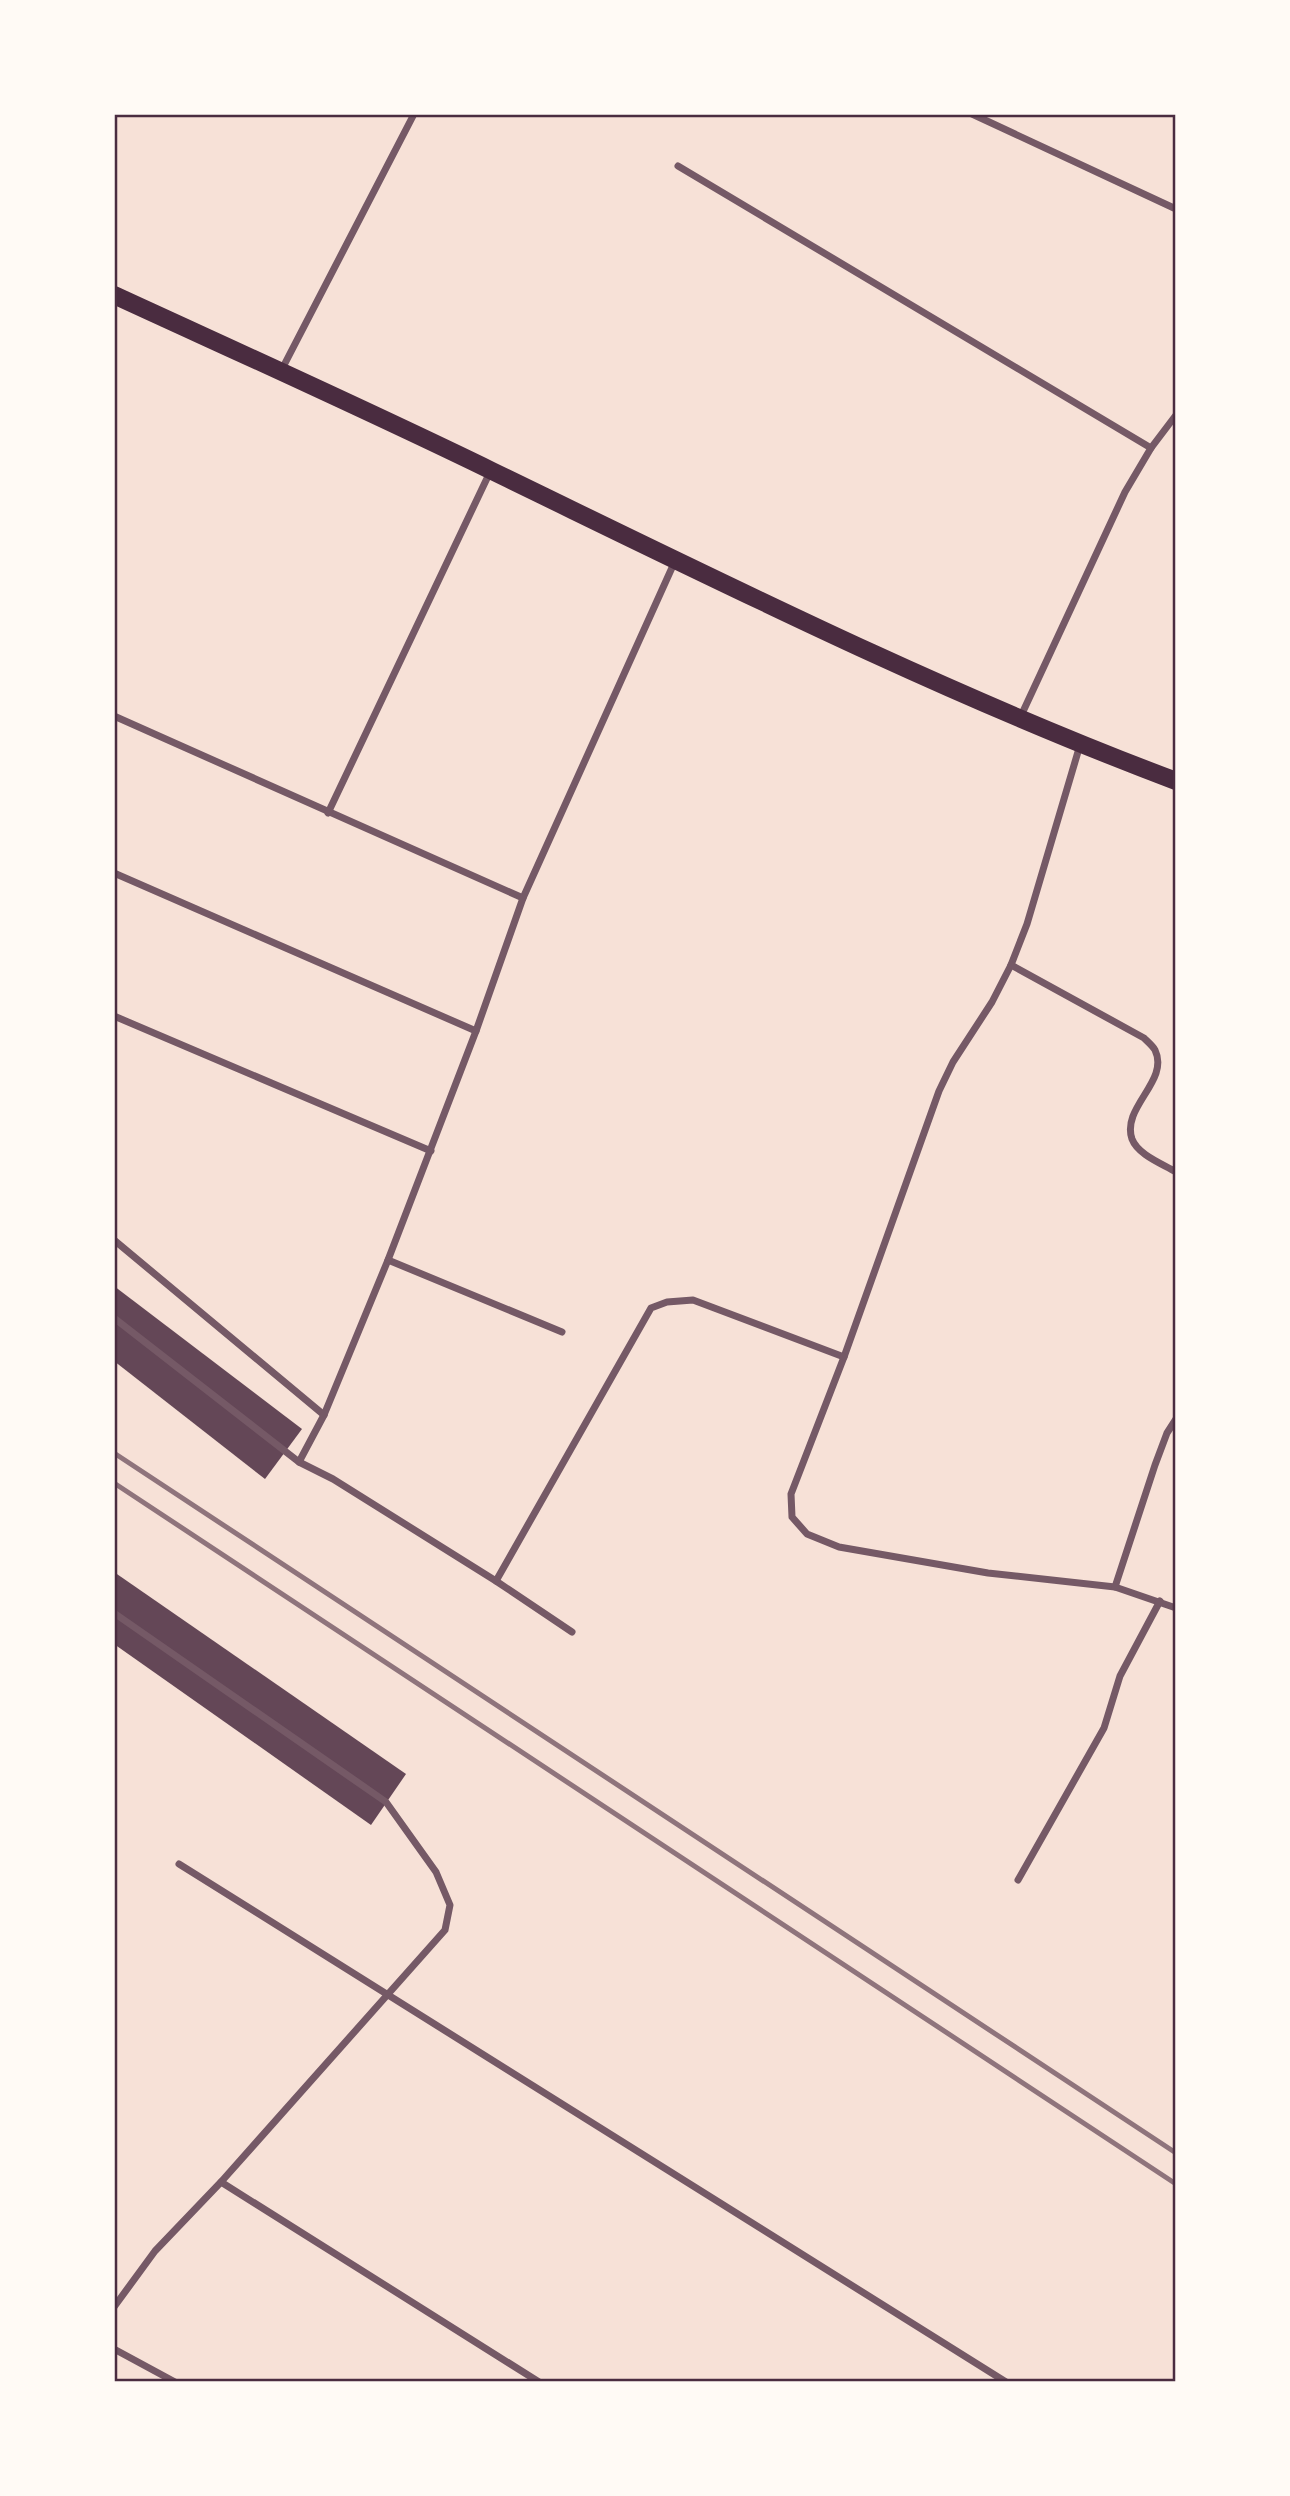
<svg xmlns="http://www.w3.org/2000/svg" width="1290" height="2496" viewBox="0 0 1290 2496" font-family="Helvetica,sans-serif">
  <rect width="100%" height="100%" fill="#f7e1d7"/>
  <g fill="#644757">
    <polygon points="114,1286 302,1429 265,1479 114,1361"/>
    <polygon points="114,1572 406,1774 371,1825 114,1644"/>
  </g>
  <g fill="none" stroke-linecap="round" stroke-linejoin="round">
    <g stroke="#755966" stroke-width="7">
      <polyline points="972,114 1176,209"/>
      <polyline points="678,166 1151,448"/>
      <polyline points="281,371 414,114"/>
      <polyline points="114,716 523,898"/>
      <polyline points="1020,718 1125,492 1151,448 1176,415"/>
      <polyline points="1080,745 1027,924 1011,965 992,1002 953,1062 939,1091 844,1357 791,1494 792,1517 807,1534 839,1547 988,1573 1115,1587 1176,1608"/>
      <polyline points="328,813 490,472"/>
      <polyline points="114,873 476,1031"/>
      <path d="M1011,965L1144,1038C1147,1041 1153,1046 1155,1050C1170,1081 1121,1107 1132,1139C1138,1155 1163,1164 1176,1172"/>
      <polyline points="114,1016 431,1151"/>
      <polyline points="114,1240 324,1415"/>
      <polyline points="388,1260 562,1332"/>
      <polyline points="114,1318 299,1462"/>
      <polyline points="496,1581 651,1308 667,1302 693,1300 844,1357"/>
      <polyline points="1115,1587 1155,1465 1167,1433 1176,1419"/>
      <polyline points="114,1613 386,1802 436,1872 450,1905 445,1930 221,2182 155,2251 114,2307"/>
      <polyline points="572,1632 496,1581 333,1479 299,1462 324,1415 388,1260 476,1031 523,898 675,561"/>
      <polyline points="179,1864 1006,2382"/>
      <polyline points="1018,1880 1104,1728 1120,1676 1160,1601"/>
      <polyline points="221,2182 539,2382"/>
      <polyline points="114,2349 175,2382"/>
    </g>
    <path stroke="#4a2c40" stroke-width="18" d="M114,295C240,353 367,410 492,471C717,580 942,693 1176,781"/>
    <g stroke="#8f747c" stroke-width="5">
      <polyline points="114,1453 1176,2153"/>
      <polyline points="114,1483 1176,2184"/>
    </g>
  </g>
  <rect width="1290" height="2496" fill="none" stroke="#fffaf5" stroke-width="231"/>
  <rect x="116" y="116" width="1058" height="2264" fill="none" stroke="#4a2c40" stroke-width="2.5"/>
</svg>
